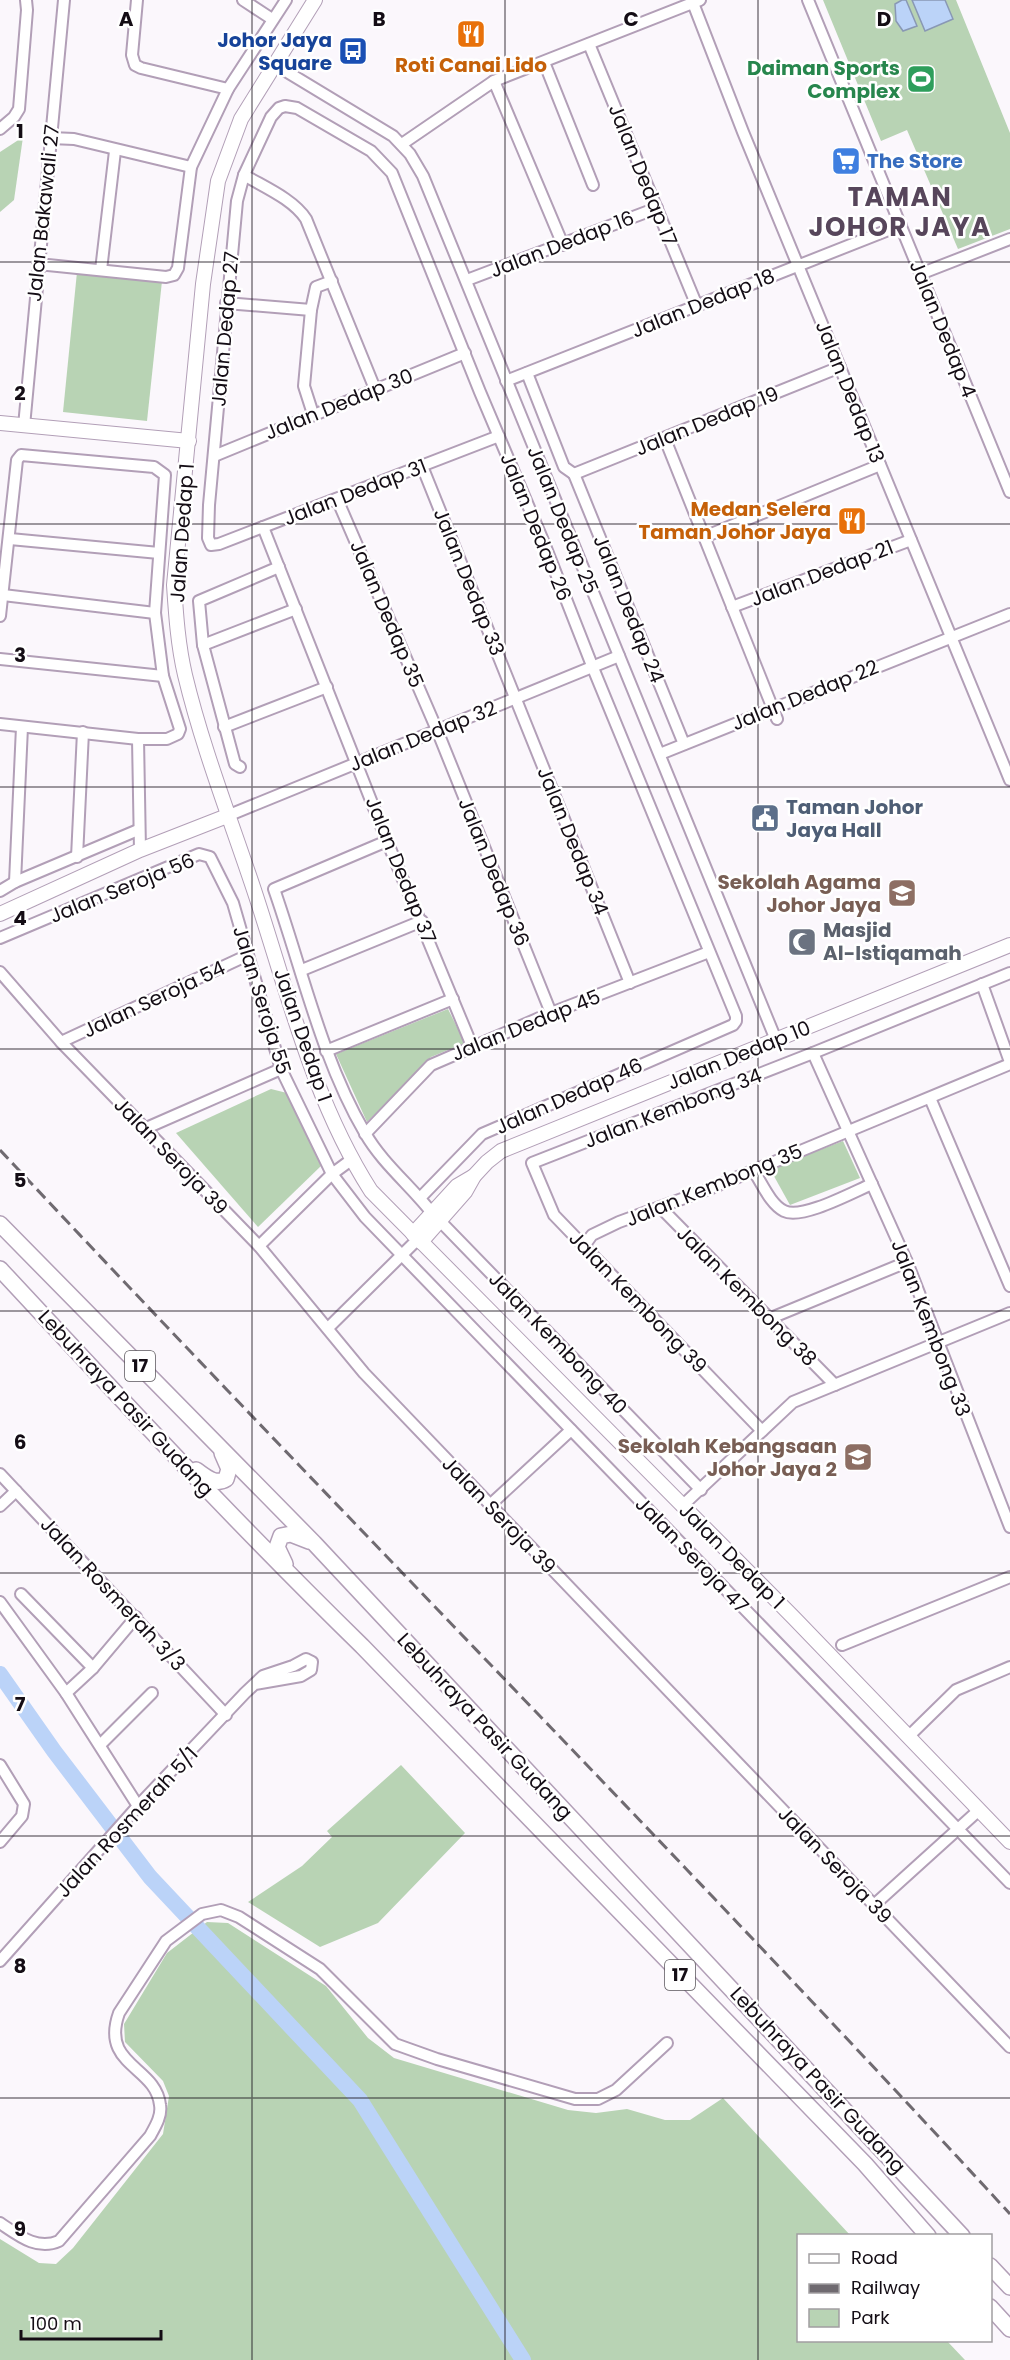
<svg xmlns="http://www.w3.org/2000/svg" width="1010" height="2360" viewBox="0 0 1010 2360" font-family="Poppins,sans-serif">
  <rect width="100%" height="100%" fill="#fbf7fc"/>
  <g fill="#b8d3b4">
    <polygon points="823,0 956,0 1010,133 1010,229 958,249 907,130 881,141"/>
    <polygon points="23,137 14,200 0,212 0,152"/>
    <polygon points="77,272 162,281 147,421 63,412"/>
    <polygon points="448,1009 465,1043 431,1057 367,1122 336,1054"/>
    <polygon points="271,1089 287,1093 321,1166 258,1227 176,1133"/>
    <polygon points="843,1141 860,1178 790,1205 770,1169"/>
    <polygon points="401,1765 465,1833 378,1923 320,1947 248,1902 302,1866 332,1837 327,1831"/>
    <polygon points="207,1922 228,1923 326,1986 368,2038 394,2058 568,2110 596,2113 627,2109 665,2120 690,2120 723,2098 850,2235 798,2236 798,2340 947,2341 965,2360 0,2360 0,2239 39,2263 56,2264 73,2248 163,2134 169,2096 163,2081 125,2042 124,2024 167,1953"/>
  </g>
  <g fill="#bbd3f8" stroke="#8998b4" stroke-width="1.5">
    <polygon points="902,0 906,0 917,26 903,31 896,21 895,4"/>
    <polygon points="912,0 945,0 953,19 925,31"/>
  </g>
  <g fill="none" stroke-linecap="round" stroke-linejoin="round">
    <polyline stroke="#bbd3f8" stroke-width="16" points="0,1674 54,1751 150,1877 360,2100 523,2360"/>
    <g stroke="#b29fb7" stroke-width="14">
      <g id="minor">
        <polyline points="137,0 132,55 135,65 141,68 228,89"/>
        <polyline points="243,0 272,19"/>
        <polyline points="808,0 1010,492"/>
        <polyline points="693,3 743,132 1010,780"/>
        <polyline points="589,44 697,306"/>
        <polyline points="544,62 593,185"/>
        <polyline points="274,64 393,136 410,154 423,176 776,1040"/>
        <polyline points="494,81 563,245"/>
        <polyline points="0,129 14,117 19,109 27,10 26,0"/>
        <polyline points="51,138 74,139 191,167"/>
        <polyline points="402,144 494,81 700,0"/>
        <path d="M244,175C264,187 293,199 306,219L375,389"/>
        <polyline points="38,264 166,277 174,275 178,268 191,167 228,89 286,0"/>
        <polyline points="101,270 115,151"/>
        <polyline points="920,274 1010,239"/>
        <polyline points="467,280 657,208"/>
        <polyline points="226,303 311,310"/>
        <polyline points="527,373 564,467 574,474"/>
        <polyline points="506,381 901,225"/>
        <polyline points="313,414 304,386 311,310 316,287 332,281"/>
        <polyline points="24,426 64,0"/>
        <polyline points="665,439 777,719"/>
        <polyline points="214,456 465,353"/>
        <polyline points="422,466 630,983"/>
        <polyline points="574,474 684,744"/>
        <polyline points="574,474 840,367"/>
        <polyline points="337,499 437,730 551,1013"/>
        <polyline points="263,527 387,841 472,1046"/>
        <polyline points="704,537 880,465"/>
        <polyline points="10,539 159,553"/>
        <polyline points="3,595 155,613"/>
        <polyline points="732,607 911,540"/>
        <polyline points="0,616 17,460 21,455 154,467 165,475 155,613 163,676 180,729 178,734 167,739 138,739 0,724"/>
        <polyline points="203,645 296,609"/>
        <polyline points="0,659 163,676"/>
        <polyline points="224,727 327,687"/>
        <polyline points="138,739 140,850"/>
        <polyline points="660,754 1010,614"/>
        <polyline points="240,767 235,764 203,645 199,601 279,567"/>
        <polyline points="227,816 619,656"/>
        <path d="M387,841L274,889C302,969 322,1060 365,1133C382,1163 411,1186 432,1213"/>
        <polyline points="77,857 83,732"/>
        <polyline points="15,882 22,727"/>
        <polyline points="0,891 15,882 138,830"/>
        <polyline points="0,938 199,854 210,857 233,903 281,1069 332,1174 365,1217 1010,1883"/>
        <polyline points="302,970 422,921"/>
        <polyline points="0,972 61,1042 259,1246 364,1373 1010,2047"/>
        <polyline points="982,984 1010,1062"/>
        <polyline points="61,1042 248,955"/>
        <polyline points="326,1051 453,999"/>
        <polyline points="813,1053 907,1262 1010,1527"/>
        <polyline points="930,1098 1010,1286"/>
        <polyline points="144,1129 281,1069"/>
        <polyline points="365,1134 431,1065 551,1013 709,952"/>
        <path d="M753,1170C762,1183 770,1204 784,1211C802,1220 853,1192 872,1184"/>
        <polyline points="420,1198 482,1134 733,1025 736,1021 736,1016 593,668 544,543 480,392 392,173 371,151 297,108 285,106 279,108 271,117 244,175 237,201 209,505 208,538 211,545 219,544 499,436"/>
        <polyline points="660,1207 835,1385"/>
        <polyline points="440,1221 701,1490"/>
        <polyline points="259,1246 332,1174 351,1160"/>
        <polyline points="584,1246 592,1235 619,1222 709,1189 1010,1064"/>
        <polyline points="771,1318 907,1262"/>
        <polyline points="328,1328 418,1239"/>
        <polyline points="762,1431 554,1215 532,1163 813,1053 1010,973"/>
        <polyline points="0,1474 226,1715"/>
        <polyline points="490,1505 571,1430"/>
        <polyline points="0,1506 16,1491"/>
        <polyline points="682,1506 793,1402 1010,1313"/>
        <polyline points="21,1594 93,1668"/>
        <polyline points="0,1602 66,1693 138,1806"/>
        <polyline points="842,1645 1010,1577"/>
        <polyline points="66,1693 93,1668 136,1617"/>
        <polyline points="908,1737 956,1690 1010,1667"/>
        <polyline points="100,1745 152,1693"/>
        <polyline points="0,1765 24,1804 22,1816 0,1842"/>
        <polyline points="874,1905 979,1810"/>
        <polyline points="0,1961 138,1806 245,1693 263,1676 293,1666 306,1659 312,1662 311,1670 301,1676 255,1684"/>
        <path d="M0,2223C18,2235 37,2251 59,2241L150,2136C155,2127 162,2116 160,2105C156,2066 100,2066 119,2013L166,1941L202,1914L221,1910L239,1917L320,1969L395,2044L437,2059L575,2099H598L616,2090L667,2043"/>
      </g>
    </g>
    <g stroke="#b29fb7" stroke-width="16">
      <g id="major">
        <path d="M315,0L241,119L218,181L203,284L174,585C176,615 178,645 185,675C203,750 232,823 256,896C289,997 314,1102 371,1191L794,1618L1010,1842"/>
        <polyline points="0,423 189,441"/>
        <polyline points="0,914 140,850 227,816"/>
        <polyline points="413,1234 457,1186 474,1176"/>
        <polyline points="421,1242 465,1192 474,1176 487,1162 501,1151 1010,945"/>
      </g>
    </g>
    <g stroke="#b29fb7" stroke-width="18">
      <g id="highway">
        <polyline points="0,1224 314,1543 962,2236"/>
        <path d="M0,1269C119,1397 237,1524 362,1646L865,2164L928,2236"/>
        <path d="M196,1470C205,1476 215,1486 226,1479L229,1469L222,1453"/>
        <polyline points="285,1564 277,1547 281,1536 291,1534 309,1541"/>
        <polyline points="990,2266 1010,2287"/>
        <polyline points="990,2307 1010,2329"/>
      </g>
    </g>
    <use href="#minor" stroke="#fff" stroke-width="10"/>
    <use href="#major" stroke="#fff" stroke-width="14"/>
    <use href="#highway" stroke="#fff" stroke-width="15"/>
    <path stroke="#6f6a70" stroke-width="3" stroke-dasharray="12 6" stroke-linecap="butt" d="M0,1150C334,1507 679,1854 1010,2214"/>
  </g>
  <path fill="none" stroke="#140d15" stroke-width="1.5" stroke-opacity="0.55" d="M252,0V2360M505,0V2360M758,0V2360M0,262H1010M0,524H1010M0,787H1010M0,1049H1010M0,1311H1010M0,1573H1010M0,1836H1010M0,2098H1010"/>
  <defs>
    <g id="restaurant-square" transform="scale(1.5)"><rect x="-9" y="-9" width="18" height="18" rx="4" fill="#e8710a" stroke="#fff"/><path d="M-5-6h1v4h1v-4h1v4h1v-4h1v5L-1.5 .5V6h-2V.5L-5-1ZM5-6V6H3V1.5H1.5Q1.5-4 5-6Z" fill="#fff"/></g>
    <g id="bus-square" transform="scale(1.5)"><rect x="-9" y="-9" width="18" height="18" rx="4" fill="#1a4fb4" stroke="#fff"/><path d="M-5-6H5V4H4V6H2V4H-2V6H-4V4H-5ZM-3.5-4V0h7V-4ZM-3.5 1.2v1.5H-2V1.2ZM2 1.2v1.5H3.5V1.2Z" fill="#fff"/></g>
    <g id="stadium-square" transform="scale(1.5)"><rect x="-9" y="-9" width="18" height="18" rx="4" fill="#2e9e5b" stroke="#fff"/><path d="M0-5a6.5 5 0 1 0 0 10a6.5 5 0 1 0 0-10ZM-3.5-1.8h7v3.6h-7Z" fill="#fff"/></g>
    <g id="supermarket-square" transform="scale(1.5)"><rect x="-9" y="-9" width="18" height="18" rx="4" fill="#3f7fe0" stroke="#fff"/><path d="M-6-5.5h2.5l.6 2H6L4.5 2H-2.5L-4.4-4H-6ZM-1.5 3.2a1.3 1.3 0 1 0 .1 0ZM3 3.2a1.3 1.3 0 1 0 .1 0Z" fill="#fff"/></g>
    <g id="civic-square" transform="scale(1.5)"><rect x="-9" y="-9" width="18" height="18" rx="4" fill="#5c6f8a" stroke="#fff"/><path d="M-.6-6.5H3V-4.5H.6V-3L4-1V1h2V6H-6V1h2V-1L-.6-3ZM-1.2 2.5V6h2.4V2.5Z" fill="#fff"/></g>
    <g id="school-square" transform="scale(1.5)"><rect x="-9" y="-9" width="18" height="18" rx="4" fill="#8d6e63" stroke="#fff"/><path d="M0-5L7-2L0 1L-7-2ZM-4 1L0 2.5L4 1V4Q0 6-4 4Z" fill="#fff"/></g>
    <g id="mosque-square" transform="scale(1.5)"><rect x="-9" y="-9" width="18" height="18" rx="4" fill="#6b7280" stroke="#fff"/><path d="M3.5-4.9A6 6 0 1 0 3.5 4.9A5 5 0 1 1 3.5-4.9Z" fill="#fff"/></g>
  </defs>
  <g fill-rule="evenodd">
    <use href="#restaurant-square" x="471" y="34"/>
    <use href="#bus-square" x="353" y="51"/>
    <use href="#stadium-square" x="921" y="79"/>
    <use href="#supermarket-square" x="846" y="161"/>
    <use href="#restaurant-square" x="852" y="521"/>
    <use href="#civic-square" x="765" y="818"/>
    <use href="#school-square" x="902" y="893"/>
    <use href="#mosque-square" x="802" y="942"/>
    <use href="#school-square" x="858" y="1457"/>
  </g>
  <g text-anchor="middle" stroke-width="5" stroke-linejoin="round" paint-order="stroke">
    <g fill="#fff" stroke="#5a565b" stroke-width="1.5">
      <rect x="125" y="1351" width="30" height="30" rx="4.5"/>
      <rect x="665" y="1960" width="30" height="30" rx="4.5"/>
    </g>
    <g font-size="18" font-weight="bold" fill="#140d15">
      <text x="140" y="1372">17</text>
      <text x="680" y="1981">17</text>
    </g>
    <g font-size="20" font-weight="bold" fill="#164399" stroke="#fff" text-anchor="end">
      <text x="332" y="47">Johor Jaya<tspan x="332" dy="23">Square</tspan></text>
    </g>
    <g font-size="20" font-weight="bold" fill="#c56008" stroke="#fff">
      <text x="471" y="72">Roti Canai Lido</text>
      <text x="831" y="516" text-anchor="end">Medan Selera<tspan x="831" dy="23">Taman Johor Jaya</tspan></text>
    </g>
    <g font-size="20" font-weight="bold" fill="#27864d" stroke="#fff" text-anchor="end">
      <text x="900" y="75">Daiman Sports<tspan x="900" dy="23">Complex</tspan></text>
    </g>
    <g font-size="20" font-weight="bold" fill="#366cbe" stroke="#fff" text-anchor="start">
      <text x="867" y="168">The Store</text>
    </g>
    <g font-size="20" fill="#140d15" stroke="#fff">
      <text transform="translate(643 175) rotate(68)" y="7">Jalan Dedap 17</text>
      <text transform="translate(43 213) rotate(-84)" y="7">Jalan Bakawali 27</text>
      <text transform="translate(562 244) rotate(-21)" y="7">Jalan Dedap 16</text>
      <text transform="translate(703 303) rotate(-22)" y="7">Jalan Dedap 18</text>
      <text transform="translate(225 329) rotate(-85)" y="7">Jalan Dedap 27</text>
      <text transform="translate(943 329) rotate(68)" y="7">Jalan Dedap 4</text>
      <text transform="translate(850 392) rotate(68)" y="7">Jalan Dedap 13</text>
      <text transform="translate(339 404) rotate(-22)" y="7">Jalan Dedap 30</text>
      <text transform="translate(707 421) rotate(-22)" y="7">Jalan Dedap 19</text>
      <text transform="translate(355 492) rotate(-21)" y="7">Jalan Dedap 31</text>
      <text transform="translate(563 520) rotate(68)" y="7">Jalan Dedap 25</text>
      <text transform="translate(536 527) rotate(68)" y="7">Jalan Dedap 26</text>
      <text transform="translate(182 533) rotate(-86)" y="7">Jalan Dedap 1</text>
      <text transform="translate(822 573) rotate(-21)" y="7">Jalan Dedap 21</text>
      <text transform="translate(469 582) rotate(68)" y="7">Jalan Dedap 33</text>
      <text transform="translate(629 609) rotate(68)" y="7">Jalan Dedap 24</text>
      <text transform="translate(387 614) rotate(67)" y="7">Jalan Dedap 35</text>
      <text transform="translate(805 695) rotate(-22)" y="7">Jalan Dedap 22</text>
      <text transform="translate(423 736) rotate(-22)" y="7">Jalan Dedap 32</text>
      <text transform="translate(573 841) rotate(68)" y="7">Jalan Dedap 34</text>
      <text transform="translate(401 870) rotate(68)" y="7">Jalan Dedap 37</text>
      <text transform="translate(494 872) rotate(68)" y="7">Jalan Dedap 36</text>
      <text transform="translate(122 888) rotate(-22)" y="7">Jalan Seroja 56</text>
      <text transform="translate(154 999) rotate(-25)" y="7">Jalan Seroja 54</text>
      <text transform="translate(262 1000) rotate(73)" y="7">Jalan Seroja 55</text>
      <text transform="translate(526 1025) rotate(-22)" y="7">Jalan Dedap 45</text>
      <text transform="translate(303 1035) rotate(71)" y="7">Jalan Dedap 1</text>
      <text transform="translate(739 1055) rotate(-22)" y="7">Jalan Dedap 10</text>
      <text transform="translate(569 1096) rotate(-24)" y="7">Jalan Dedap 46</text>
      <text transform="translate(673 1108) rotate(-21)" y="7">Jalan Kembong 34</text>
      <text transform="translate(171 1156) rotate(46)" y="7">Jalan Seroja 39</text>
      <text transform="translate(714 1185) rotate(-22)" y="7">Jalan Kembong 35</text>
      <text transform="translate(747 1296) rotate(45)" y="7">Jalan Kembong 38</text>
      <text transform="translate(638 1302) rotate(46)" y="7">Jalan Kembong 39</text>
      <text transform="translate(931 1328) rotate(69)" y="7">Jalan Kembong 33</text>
      <text transform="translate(558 1343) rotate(46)" y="7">Jalan Kembong 40</text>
      <text transform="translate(126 1403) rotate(47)" y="7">Lebuhraya Pasir Gudang</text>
      <text transform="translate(499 1515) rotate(46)" y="7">Jalan Seroja 39</text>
      <text transform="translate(692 1555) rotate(46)" y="7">Jalan Seroja 47</text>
      <text transform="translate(732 1556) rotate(45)" y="7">Jalan Dedap 1</text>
      <text transform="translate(113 1594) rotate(47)" y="7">Jalan Rosmerah 3/3</text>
      <text transform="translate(485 1726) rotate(47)" y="7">Lebuhraya Pasir Gudang</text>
      <text transform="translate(127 1822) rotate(-47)" y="7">Jalan Rosmerah 5/1</text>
      <text transform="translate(835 1865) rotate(46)" y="7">Jalan Seroja 39</text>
      <text transform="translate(818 2080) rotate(47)" y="7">Lebuhraya Pasir Gudang</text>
    </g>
    <g font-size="20" font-weight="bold" fill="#4e5e75" stroke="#fff" text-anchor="start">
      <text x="786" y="814">Taman Johor<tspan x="786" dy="23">Jaya Hall</tspan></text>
    </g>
    <g font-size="20" font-weight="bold" fill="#785e54" stroke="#fff" text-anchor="end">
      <text x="881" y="889">Sekolah Agama<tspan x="881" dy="23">Johor Jaya</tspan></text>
      <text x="837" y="1453">Sekolah Kebangsaan<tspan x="837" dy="23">Johor Jaya 2</tspan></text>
    </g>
    <g font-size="20" font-weight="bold" fill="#5b616d" stroke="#fff" text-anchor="start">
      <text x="823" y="937">Masjid<tspan x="823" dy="23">Al-Istiqamah</tspan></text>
    </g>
    <g font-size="26" font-weight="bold" letter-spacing="1.5" fill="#57465b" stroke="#fff">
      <text x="900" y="206">TAMAN<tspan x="900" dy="30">JOHOR JAYA</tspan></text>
    </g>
  </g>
  <g font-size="20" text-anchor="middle" font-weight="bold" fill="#140d15" stroke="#fff" stroke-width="5" stroke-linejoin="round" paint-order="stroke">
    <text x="126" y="26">A</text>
    <text x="379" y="26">B</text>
    <text x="631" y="26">C</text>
    <text x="884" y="26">D</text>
    <text x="20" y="138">1</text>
    <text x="20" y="400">2</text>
    <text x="20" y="662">3</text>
    <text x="20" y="925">4</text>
    <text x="20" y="1187">5</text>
    <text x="20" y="1449">6</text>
    <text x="20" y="1711">7</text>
    <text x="20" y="1973">8</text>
    <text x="20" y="2236">9</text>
  </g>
  <rect x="797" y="2234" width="195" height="108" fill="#ffffff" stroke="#a19ea1" stroke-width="1.5"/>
  <rect x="809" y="2254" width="30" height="9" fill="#ffffff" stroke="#a19ea1" stroke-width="1.5"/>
  <text x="851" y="2264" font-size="18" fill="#140d15">Road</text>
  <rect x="809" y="2284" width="30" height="9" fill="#6f6a70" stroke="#a19ea1" stroke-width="1.5"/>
  <text x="851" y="2294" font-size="18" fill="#140d15">Railway</text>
  <rect x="809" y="2309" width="30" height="18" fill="#b8d3b4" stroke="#a19ea1" stroke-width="1.5"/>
  <text x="851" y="2324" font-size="18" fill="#140d15">Park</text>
  <path d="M21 2330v9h140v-9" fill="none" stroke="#140d15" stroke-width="3"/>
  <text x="30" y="2330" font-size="18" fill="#140d15" stroke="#ffffff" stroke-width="4.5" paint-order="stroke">100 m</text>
</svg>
